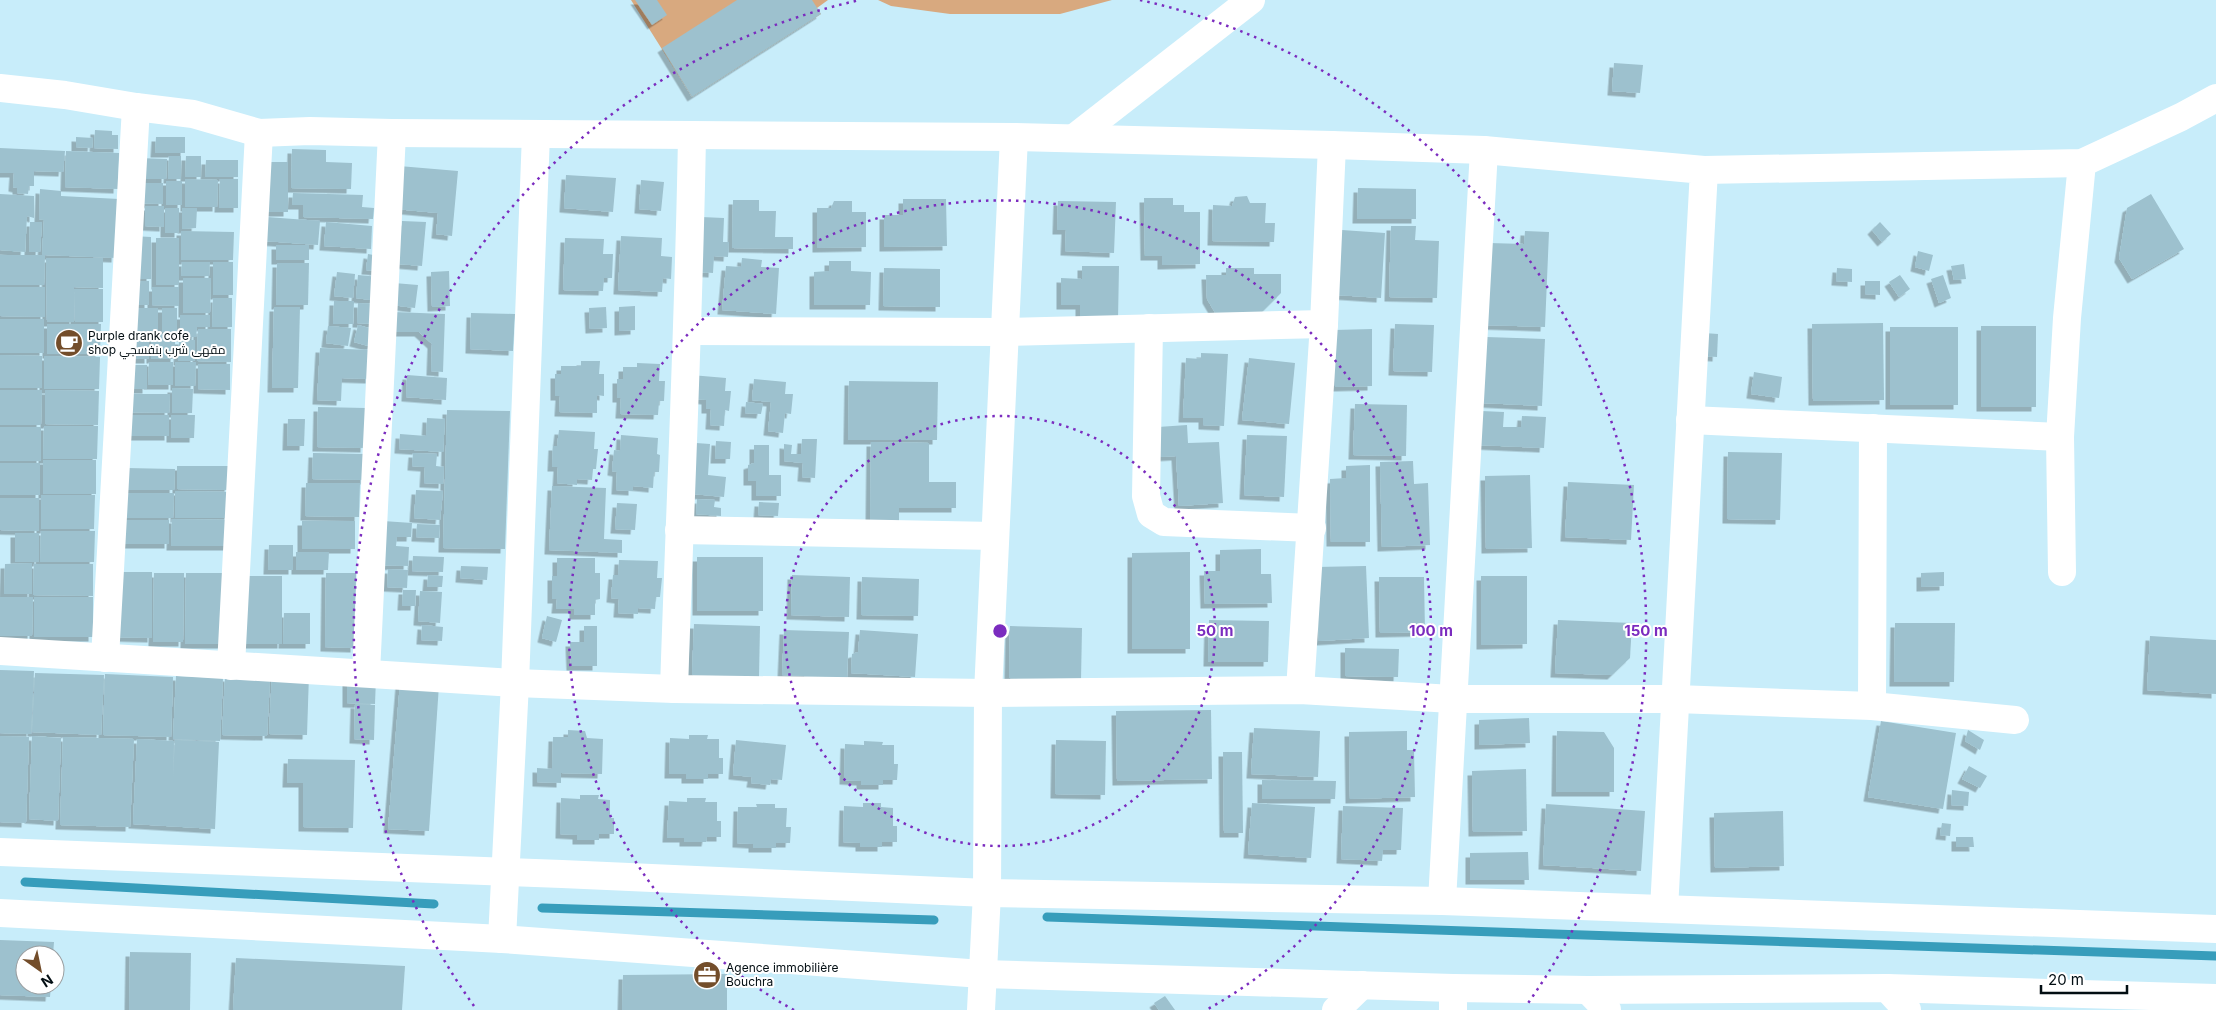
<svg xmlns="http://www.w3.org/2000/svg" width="2216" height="1010" viewBox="0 0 2216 1010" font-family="Inter,Cairo,sans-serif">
  <defs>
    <filter id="shadow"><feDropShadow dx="-4.5" dy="4.5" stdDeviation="0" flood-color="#0004"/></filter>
  </defs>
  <rect width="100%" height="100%" fill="#c8edfa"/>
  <g fill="#d8a97f">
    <polygon points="631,0 828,0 817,8 821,14 692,97"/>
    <polygon points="878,0 1112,0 1060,14 950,14 891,6"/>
  </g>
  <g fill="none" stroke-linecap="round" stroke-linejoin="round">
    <g stroke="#379dbb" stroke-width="9">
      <polyline points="25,882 434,904"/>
      <polyline points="542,908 934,920"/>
      <polyline points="1047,917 2216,956"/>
    </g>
  </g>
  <g fill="#9dc1ce" filter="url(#shadow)">
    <polygon points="635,0 657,0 667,15 652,25"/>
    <polygon points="737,0 812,0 821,14 692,97 662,48"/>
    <polygon points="1614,63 1643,65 1640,93 1612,91"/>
    <polygon points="95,130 112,131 112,135 118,135 118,149 94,148"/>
    <polygon points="76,137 93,138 92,148 76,147"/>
    <polygon points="156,137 185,137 185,153 155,153"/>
    <polygon points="0,148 65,151 63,172 34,171 34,186 29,186 28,194 17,193 17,188 13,187 14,173 0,173"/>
    <polygon points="292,149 326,150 326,162 352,163 351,189 291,188"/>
    <polygon points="66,151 119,153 118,189 65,187"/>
    <polygon points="169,156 181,156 181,179 168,179"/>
    <polygon points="186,156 201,156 201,177 185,177"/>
    <polygon points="138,158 167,159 166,179 138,179"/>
    <polygon points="206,160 238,160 238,177 205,177"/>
    <rect x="266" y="162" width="22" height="50"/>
    <polygon points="399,166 458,171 452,236 436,234 438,213 395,209"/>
    <polygon points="566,175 616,178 613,212 564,208"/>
    <polygon points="185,179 218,180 217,207 185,207"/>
    <polygon points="220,179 238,179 238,208 219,208"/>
    <polygon points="641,180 664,182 661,211 639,209"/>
    <rect x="166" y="181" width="16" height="24"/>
    <polygon points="137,183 163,183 163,204 137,203"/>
    <polygon points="1358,188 1416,189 1416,219 1357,219"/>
    <polygon points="40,189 61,191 61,196 119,199 116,258 45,255 44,285 0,285 0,255 42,255 44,220 39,219"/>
    <polygon points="293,193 363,195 362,207 374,208 373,219 303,217 303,205 292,205"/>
    <polygon points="0,194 34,196 34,218 27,216 25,252 0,250"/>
    <polygon points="2151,194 2184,249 2132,279 2119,258 2127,208"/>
    <polygon points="1247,196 1250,203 1266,203 1265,223 1275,223 1274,242 1212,241 1213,205 1232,206 1235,197"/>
    <polygon points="1144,198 1173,198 1173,205 1184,205 1184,212 1200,212 1200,264 1162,265 1162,256 1145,256"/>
    <polygon points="903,199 946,199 947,246 884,247 884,215 903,215"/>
    <polygon points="733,200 759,200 759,211 776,211 775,237 793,237 793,249 732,248"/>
    <polygon points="834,201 852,201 852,212 866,212 866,247 817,248 817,208 831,208"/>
    <polygon points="1058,201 1116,202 1114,253 1065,251 1066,230 1057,230"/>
    <polygon points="145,206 164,206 164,227 145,226"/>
    <rect x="165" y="208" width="14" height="25"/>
    <polygon points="182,208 197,208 196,228 182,229"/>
    <polygon points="267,217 320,221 318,245 265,241"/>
    <polygon points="701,217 724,218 723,242 729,242 728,257 714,256 713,273 699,272"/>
    <polygon points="402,221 426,222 422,266 399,264"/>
    <polygon points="30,222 42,222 40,252 29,252"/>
    <polygon points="326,222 372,226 371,249 324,246"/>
    <polygon points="1880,222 1891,234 1882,242 1872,230"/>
    <polygon points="1391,226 1416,226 1415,240 1439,241 1437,298 1389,297"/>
    <polygon points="1342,230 1385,233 1381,298 1337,295"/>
    <polygon points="181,231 234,232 233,260 181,260"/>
    <polygon points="1525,231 1549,232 1545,327 1485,325 1489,243 1524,244"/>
    <polygon points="132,236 151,237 151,279 132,279"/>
    <polygon points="621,236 662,238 661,256 672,257 671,279 663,278 662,292 618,290"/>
    <rect x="156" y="238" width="23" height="47"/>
    <polygon points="565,238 604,239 603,254 613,254 612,278 604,278 603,291 563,290"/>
    <rect x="276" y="245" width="33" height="15"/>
    <polygon points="1918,251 1933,255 1929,271 1915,267"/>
    <polygon points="368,254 379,256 377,271 366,270"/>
    <polygon points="46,258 103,258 103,288 74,287 74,289 103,289 103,322 75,322 75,291 74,322 47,322"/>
    <polygon points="742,258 762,260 761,267 779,268 776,314 722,310 726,266 741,267"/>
    <polygon points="829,261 851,261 851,271 871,272 870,305 814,305 814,272 829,271"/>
    <polygon points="182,262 210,262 209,276 181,276"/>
    <rect x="213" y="262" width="20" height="33"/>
    <polygon points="277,263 309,263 308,305 276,305"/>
    <polygon points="1964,264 1966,279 1954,280 1951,266"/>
    <polygon points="1082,266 1119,266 1118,320 1080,320 1080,305 1061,305 1061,278 1082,279"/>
    <polygon points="884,268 940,269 940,307 883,306"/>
    <polygon points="1226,268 1254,268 1254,274 1281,274 1281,293 1261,313 1217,316 1207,299 1206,275 1226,275"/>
    <polygon points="1837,268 1852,269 1852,282 1836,281"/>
    <polygon points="449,271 450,306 432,307 431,272"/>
    <polygon points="337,272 355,274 353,298 334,296"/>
    <polygon points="358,275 380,277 378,301 356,298"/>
    <polygon points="1900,275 1910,289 1899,297 1889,282"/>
    <polygon points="1943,275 1951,298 1939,303 1931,279"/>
    <polygon points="183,278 211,278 210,313 183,313"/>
    <rect x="133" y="281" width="16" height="24"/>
    <polygon points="1865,281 1880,281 1880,295 1865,294"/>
    <polygon points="394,283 418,285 415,308 392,305"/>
    <polygon points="0,287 45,287 45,317 0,316"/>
    <polygon points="152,287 179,287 179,306 152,305"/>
    <polygon points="213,298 232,298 232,327 212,327"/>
    <polygon points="334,301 354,301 353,324 333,324"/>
    <polygon points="358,303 378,304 377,324 357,323"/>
    <polygon points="635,306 635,330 619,331 619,307"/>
    <polygon points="274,307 300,307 298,388 272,388"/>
    <polygon points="606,307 607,328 590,329 589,308"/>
    <rect x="129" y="308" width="29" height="25"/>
    <rect x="162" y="308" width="15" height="24"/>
    <polygon points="394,312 445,314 443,372 431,371 432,344 419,332 393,332"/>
    <polygon points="471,313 515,314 513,351 470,349"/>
    <polygon points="180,315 210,315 210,327 197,327 196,337 180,337"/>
    <rect x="0" y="319" width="44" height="34"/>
    <polygon points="1883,323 1884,400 1813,401 1812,324"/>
    <polygon points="47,324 101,324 100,354 47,354"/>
    <polygon points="1395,324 1434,325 1432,372 1393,371"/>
    <polygon points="358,325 376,330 372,347 354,342"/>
    <polygon points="328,326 351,328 348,346 326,343"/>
    <rect x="1981" y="326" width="55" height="81"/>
    <rect x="1890" y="327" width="68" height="78"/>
    <polygon points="198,329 231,329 231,362 197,361"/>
    <polygon points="1372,329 1372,386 1335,387 1334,330"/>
    <polygon points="1704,333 1718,334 1717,357 1703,356"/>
    <polygon points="151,334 175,335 175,359 151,359"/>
    <rect x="125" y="337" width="24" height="22"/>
    <polygon points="1486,337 1545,339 1542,406 1483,403"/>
    <polygon points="179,340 195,340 195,361 178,361"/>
    <polygon points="320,348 371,350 370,379 342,378 341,401 317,400"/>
    <polygon points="1201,353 1228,354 1224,426 1203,425 1203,418 1183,418 1186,358 1201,359"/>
    <polygon points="0,355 42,356 42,388 0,388"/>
    <polygon points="44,356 100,357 99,389 44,389"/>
    <polygon points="1249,358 1295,363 1289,424 1242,420"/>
    <polygon points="581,361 600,361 599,374 604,374 604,396 597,395 597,413 559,412 560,396 555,396 555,374 561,374 561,366 581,366"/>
    <polygon points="149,362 173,362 173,385 148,385"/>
    <polygon points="175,362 196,362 195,386 175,386"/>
    <polygon points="637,363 660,364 659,381 665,381 664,401 659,401 658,415 620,414 621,398 617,398 617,379 623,379 623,367 637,367"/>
    <polygon points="198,364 230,364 230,390 198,389"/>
    <rect x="125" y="365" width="22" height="24"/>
    <polygon points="1754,372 1782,377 1779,398 1751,394"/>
    <polygon points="407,375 447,378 446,400 406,397"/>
    <polygon points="691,375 726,378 725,391 731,391 729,411 725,410 724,426 710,425 711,409 706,409 706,400 689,398"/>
    <polygon points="754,379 786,382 785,394 793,394 791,414 785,413 783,433 768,431 771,402 752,400"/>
    <polygon points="849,381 938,382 937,440 848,440"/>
    <polygon points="172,388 193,389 192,413 172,413"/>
    <polygon points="0,390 42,390 41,425 0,425"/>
    <polygon points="45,390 99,391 98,425 45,424"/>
    <polygon points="125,394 170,394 169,413 125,412"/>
    <polygon points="746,402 763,404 761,414 745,413"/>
    <polygon points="1355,404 1407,405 1406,456 1353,455"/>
    <polygon points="318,407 366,408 365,448 317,447"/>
    <polygon points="447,410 510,411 505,549 443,548"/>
    <polygon points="1481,411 1504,412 1503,427 1521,427 1522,416 1546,417 1544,448 1479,445"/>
    <rect x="124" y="415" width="45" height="21"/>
    <polygon points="171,415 195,415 194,438 171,438"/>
    <polygon points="427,418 445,419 443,452 399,449 400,434 426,436"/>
    <polygon points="288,419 305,419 304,446 287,446"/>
    <polygon points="1187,425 1188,443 1219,442 1223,503 1179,506 1176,456 1159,457 1158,427"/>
    <polygon points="44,426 98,426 97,459 43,459"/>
    <rect x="0" y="427" width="41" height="34"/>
    <polygon points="559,430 595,432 594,449 598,449 596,469 593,469 592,480 577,479 577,485 557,483 558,467 552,467 553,446 557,446"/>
    <polygon points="621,435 658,438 657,454 660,455 659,472 654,472 653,488 633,486 633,491 616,490 617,472 612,471 614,450 620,451"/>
    <polygon points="1247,435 1287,436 1284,497 1244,495"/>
    <polygon points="802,439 817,439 815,478 802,477 803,463 784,461 784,444 792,445 791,454 801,454"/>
    <polygon points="716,441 731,442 730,459 715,459"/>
    <polygon points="871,442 929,443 929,482 956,482 956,508 899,508 899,525 870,525"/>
    <polygon points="696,443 710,444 708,475 726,477 724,497 693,494"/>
    <polygon points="754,445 769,445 769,475 781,475 781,496 756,496 756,481 748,481 748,465 754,463"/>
    <polygon points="1728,452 1782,453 1780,520 1727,519"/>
    <polygon points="313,453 366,454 365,480 312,479"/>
    <polygon points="413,453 437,454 436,466 444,467 443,484 424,483 425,467 412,466"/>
    <rect x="43" y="460" width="53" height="34"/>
    <polygon points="1413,461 1414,484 1428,483 1430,545 1382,547 1380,462"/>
    <rect x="0" y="463" width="40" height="32"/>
    <polygon points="1370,465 1370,542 1331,542 1330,479 1346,478 1346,466"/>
    <polygon points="177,466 230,466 229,490 177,489"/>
    <polygon points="126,468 175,469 174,490 126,490"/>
    <polygon points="1530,475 1532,548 1486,549 1485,476"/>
    <polygon points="1568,482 1634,485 1631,540 1565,537"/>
    <polygon points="306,483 360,483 359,517 305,516"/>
    <polygon points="552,486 606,488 604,539 622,540 622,553 549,550"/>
    <polygon points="416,490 443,491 440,520 414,518"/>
    <polygon points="175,491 230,492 229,518 175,518"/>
    <polygon points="125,493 174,493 173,518 124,518"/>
    <polygon points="41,495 95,495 94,529 41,529"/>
    <polygon points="0,498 39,498 39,531 0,530"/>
    <polygon points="697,499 715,500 714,507 721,508 721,516 696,514"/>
    <polygon points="759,502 779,503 778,516 758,515"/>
    <polygon points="617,503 637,504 635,530 615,529"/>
    <polygon points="172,519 229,520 229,546 171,546"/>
    <rect x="122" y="520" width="47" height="24"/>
    <rect x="302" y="521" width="53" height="28"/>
    <polygon points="383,521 412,523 411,537 397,537 396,546 409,547 408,566 380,565"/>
    <polygon points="417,524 440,525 439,538 416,537"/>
    <polygon points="41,531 95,531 94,562 40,562"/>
    <rect x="15" y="533" width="24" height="29"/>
    <polygon points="269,545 293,545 293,570 268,570"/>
    <polygon points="1261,549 1261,574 1271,574 1272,603 1205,604 1204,571 1220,571 1220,550"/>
    <polygon points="296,552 329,552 328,570 296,570"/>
    <polygon points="1190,552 1190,649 1132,649 1132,553"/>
    <polygon points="413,556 444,557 443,572 412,571"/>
    <rect x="697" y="557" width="66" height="54"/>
    <polygon points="557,558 595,558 595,573 600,573 600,599 595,600 595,615 574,615 574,609 556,609 557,599 552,599 552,576 557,576"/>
    <polygon points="619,560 658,561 657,578 662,578 660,597 656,597 655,609 638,608 638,614 618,613 619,599 611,598 613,575 618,575"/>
    <polygon points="32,563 32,594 4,594 5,564"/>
    <polygon points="34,564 93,564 93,596 33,595"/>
    <polygon points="461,566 488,567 487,580 460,578"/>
    <polygon points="1366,566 1369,638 1319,641 1316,567"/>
    <polygon points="388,569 408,570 407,588 387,587"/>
    <polygon points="117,572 152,572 152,638 116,637"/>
    <polygon points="1944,572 1944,586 1921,587 1921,573"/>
    <polygon points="154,573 184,573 183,642 153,642"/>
    <polygon points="186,573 226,573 225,644 185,644"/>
    <polygon points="326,573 356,573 355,648 325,647"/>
    <polygon points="428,575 443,576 442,587 427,587"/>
    <polygon points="792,575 850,577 849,617 791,615"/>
    <polygon points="245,576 282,576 282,644 244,644"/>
    <polygon points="1481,576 1527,576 1527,644 1481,645"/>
    <polygon points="862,577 919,579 918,616 861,615"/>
    <polygon points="1379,577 1424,577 1425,632 1380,633"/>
    <polygon points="403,590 416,590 415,606 402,606"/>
    <polygon points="420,591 442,592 440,623 418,621"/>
    <polygon points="0,597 33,597 32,636 0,636"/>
    <rect x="34" y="597" width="59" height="40"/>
    <polygon points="284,613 310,613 310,644 283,644"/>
    <polygon points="547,616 562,620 556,642 542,638"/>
    <polygon points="1209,620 1269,621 1268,662 1208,662"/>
    <polygon points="1558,620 1632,623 1630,658 1612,675 1555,673"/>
    <polygon points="1895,623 1955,623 1954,682 1894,682"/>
    <polygon points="694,624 760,626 759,677 692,675"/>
    <polygon points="422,625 443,627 442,641 421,640"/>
    <polygon points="584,626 597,626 597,666 571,666 570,642 584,642"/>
    <polygon points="1010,626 1082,628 1081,680 1009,678"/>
    <polygon points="784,630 849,632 847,678 782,675"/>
    <polygon points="860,630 918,634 915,677 851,673 852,654 858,652"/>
    <polygon points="2150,636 2216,640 2216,694 2147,690"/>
    <polygon points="1345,648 1399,649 1398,677 1345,676"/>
    <polygon points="0,670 34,671 31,734 0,733"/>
    <polygon points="272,672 309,674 307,735 269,734"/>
    <polygon points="35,673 104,675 101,735 32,732"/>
    <polygon points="105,674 173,677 171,737 103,735"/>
    <polygon points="176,676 223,678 220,741 173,739"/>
    <polygon points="225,677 270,679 267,736 222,735"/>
    <polygon points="347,677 376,678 375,704 347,703"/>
    <polygon points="400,683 439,685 429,831 388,829"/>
    <polygon points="355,704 375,705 374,740 354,739"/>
    <polygon points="1211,710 1212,779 1117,781 1116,711"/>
    <polygon points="1529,718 1530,743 1479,745 1479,720"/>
    <polygon points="1881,721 1956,733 1943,809 1868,797"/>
    <polygon points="1254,728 1320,731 1318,777 1251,774"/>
    <polygon points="568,730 585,731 587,738 603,739 602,774 561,773 561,783 537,782 537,768 552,769 553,737 568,737"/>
    <polygon points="1968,730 1984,740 1980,750 1965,741"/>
    <polygon points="1407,731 1407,750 1414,750 1415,797 1350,799 1349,732"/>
    <polygon points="1557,731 1604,732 1614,748 1614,792 1556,792"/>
    <polygon points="689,735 708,735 707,739 719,739 719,758 723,758 723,774 708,774 708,779 686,779 686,774 669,774 670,738 689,739"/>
    <polygon points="0,736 29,737 26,823 0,822"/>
    <polygon points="32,736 61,738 58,821 29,819"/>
    <polygon points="63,737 134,739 130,827 60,825"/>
    <polygon points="137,739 174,741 173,777 175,740 219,742 215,829 133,824"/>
    <polygon points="736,740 786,745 782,780 771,779 770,785 751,783 752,777 733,775"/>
    <polygon points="1056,740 1106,741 1105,795 1055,794"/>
    <polygon points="864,741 883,742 882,745 894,745 894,764 898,764 897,780 883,780 883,785 861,785 861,781 844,780 845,744 864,745"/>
    <polygon points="1223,752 1242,752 1243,833 1224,833"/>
    <polygon points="288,759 355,760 353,828 303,827 303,783 287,783"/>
    <polygon points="1969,766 1987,776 1980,788 1962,779"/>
    <polygon points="1526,769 1527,831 1473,832 1472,771"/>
    <polygon points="1262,780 1336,781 1335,799 1262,799"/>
    <polygon points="1952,790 1969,792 1968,806 1951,805"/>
    <polygon points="580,795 599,795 598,799 610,800 610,818 614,818 614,834 599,834 599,840 577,840 577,835 560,834 561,798 580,799"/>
    <polygon points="687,798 706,798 705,802 717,802 717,821 721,821 721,837 707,837 706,842 684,842 684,838 667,838 669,801 687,802"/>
    <polygon points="863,803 881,803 881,807 893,808 893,826 897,826 897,842 882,842 882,847 860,847 860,843 843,842 844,806 863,807"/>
    <polygon points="1252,803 1315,807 1311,858 1248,854"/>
    <polygon points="756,804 775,804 775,808 787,808 786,827 791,827 790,843 776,843 776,848 753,848 753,844 737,843 738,807 757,807"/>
    <polygon points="1546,804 1645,811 1641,871 1543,865"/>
    <polygon points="1343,806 1403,808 1401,850 1383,850 1382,861 1341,859"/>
    <polygon points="1783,811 1784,866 1715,868 1714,813"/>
    <polygon points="1942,823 1951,824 1950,836 1940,835"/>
    <polygon points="1956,837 1973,837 1974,847 1956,847"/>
    <polygon points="1528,852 1529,880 1470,880 1470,853"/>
    <polygon points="0,940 54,942 53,955 25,955 25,985 51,985 50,997 0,995"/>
    <polygon points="130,952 191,953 190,1010 129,1010"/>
    <polygon points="236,958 405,966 402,1010 233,1010"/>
    <polygon points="727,974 727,1010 622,1010 623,975"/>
    <polygon points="1165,996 1175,1010 1159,1010 1154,1003"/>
  </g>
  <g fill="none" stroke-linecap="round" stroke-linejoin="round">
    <g stroke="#fff" stroke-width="28">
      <polyline points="0,88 65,95 136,107 193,114 259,133 310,131 392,133 1014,137 1332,145 1484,150 1704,170 1664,909"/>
      <polyline points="1074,138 1251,0"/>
      <polyline points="1704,170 2082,163 2181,117 2216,98"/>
      <polyline points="1149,328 1146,496 1151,514 1164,522 1312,528"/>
      <polyline points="688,331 1005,332 1324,324"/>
      <polyline points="1690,420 2060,437"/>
      <polyline points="679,530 995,536"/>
      <polyline points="2062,572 2060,437 2067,318 2082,163"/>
      <polyline points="0,651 515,683 674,689 988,693 1300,690 1452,699 1676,699 1872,706 2015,720"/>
      <polyline points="105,658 136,107"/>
      <polyline points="231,666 259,133"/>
      <polyline points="366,673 392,133"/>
      <path d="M674,689C680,504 689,320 692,135"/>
      <polyline points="1300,690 1324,324 1332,145"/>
      <polyline points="1872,706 1873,428"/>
      <polyline points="1442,901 1484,150"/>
      <polyline points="502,939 515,683 536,134"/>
      <polyline points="1453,988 1453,1010"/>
      <polyline points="1887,988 1907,1010"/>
      <polyline points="1588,990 1607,1010"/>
      <polyline points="981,1010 987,893 988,693 1014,137"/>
      <polyline points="1336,1010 1362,985"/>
    </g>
    <g stroke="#fff" stroke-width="28">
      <polyline points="0,852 562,874 987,893 1442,901 2216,929"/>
      <polyline points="0,913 502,939 982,974 1453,988 1588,990 1887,988 2216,998"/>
    </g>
  </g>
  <g fill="none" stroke="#7b2cbf" stroke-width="2.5" stroke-dasharray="2.5 5">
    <circle cx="1000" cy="631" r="215"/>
    <path d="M794 1010A431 431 0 1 1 1206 1010"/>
    <path d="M474 1006A646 646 0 0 1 860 0M1140 0A646 646 0 0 1 1526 1006"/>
  </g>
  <defs>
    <g id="cafe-disc" transform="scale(1.4375)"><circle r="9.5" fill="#734d2a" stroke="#fff"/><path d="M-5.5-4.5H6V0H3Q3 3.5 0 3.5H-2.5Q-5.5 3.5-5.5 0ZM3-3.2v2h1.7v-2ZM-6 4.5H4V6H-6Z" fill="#fff"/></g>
    <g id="office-disc" transform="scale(1.4375)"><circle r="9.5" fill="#734d2a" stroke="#fff"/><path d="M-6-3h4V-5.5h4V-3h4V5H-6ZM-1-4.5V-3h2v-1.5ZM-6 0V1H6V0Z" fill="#fff"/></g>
  </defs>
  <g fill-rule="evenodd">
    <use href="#cafe-disc" x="69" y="343"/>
    <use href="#office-disc" x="707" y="975"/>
  </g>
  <g text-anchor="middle" stroke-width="4" stroke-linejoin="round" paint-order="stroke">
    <g font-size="12" fill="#020d12" stroke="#fff" text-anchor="start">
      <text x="88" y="340">Purple drank cofe<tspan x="88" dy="14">shop مقهى شرب بنفسجي</tspan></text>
      <text x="726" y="972">Agence immobilière<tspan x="726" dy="14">Bouchra</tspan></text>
    </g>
  </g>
  <circle cx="1000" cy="631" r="8" fill="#7b2cbf" stroke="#fff" stroke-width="2.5"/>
  <g font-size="15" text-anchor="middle" font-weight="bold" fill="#7b2cbf" stroke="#fff" stroke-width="4" stroke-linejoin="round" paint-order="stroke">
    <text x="1215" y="636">50 m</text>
    <text x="1431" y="636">100 m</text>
    <text x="1646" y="636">150 m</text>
  </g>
  <g transform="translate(40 970) rotate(147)"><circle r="24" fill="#ffffff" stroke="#9a9ea0"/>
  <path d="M0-4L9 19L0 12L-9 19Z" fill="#734d2a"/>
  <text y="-8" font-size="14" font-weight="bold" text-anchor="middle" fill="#020d12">N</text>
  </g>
  <path d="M2041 985v8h86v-8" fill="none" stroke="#020d12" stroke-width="2.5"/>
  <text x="2048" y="985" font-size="15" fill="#020d12" stroke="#ffffff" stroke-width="4" paint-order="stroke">20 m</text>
</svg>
